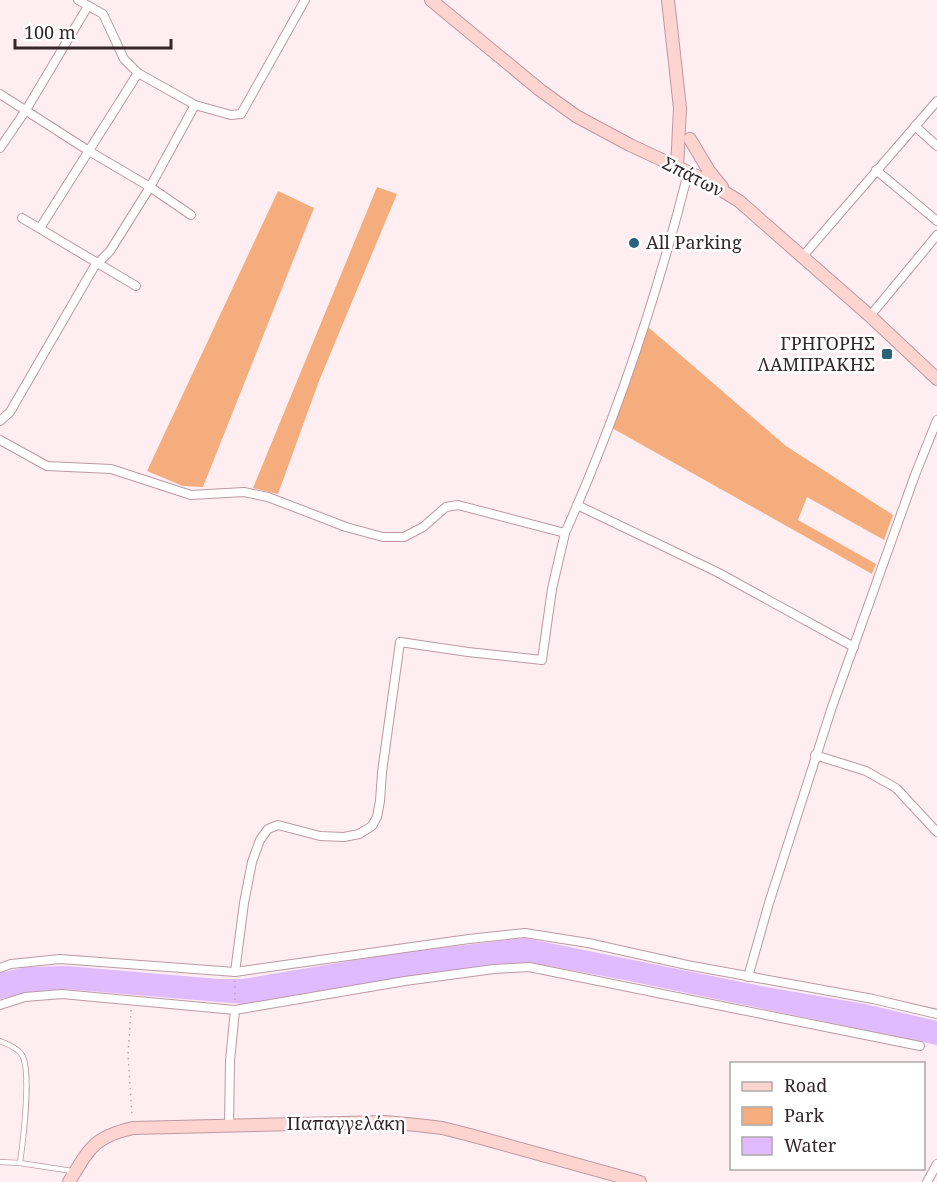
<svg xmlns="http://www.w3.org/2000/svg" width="937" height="1182" viewBox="0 0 937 1182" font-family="'Noto Serif',serif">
  <rect width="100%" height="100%" fill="#feeef1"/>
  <g fill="#f5ad7e">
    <polygon points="377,187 397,194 319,381 278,494 253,488"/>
    <polygon points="278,191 314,208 203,487 183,486 147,471"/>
    <polygon points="648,327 786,446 893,515 884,540 807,497 798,520 876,564 872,574 612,428"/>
  </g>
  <polygon fill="#e1bbff" points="525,938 761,986 865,1004 937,1021 937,1045 624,980 549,966 525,964 243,1004 65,989 40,991 0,999 0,973 26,967 67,966 219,979 242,979 397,953"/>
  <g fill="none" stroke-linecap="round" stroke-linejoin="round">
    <g stroke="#bd99a2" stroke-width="6">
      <g id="lane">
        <path d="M0,1041C8,1044 20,1049 23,1057C31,1076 23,1141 20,1163"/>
        <polyline points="0,1162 20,1163 72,1171"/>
      </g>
    </g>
    <g stroke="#bd99a2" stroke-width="10">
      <g id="street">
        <polyline points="78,0 103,14 124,59 138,73 195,105"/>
        <polyline points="0,94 89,151 150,187 191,215"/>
        <polyline points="915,126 937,146"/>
        <polyline points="0,148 26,110 88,6"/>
        <polyline points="876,170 937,221"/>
        <polyline points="22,218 136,286"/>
        <polyline points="40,228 138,73"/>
        <polyline points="803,256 937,101"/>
        <polyline points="870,316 937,235"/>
        <polyline points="0,421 10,412 94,267 110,251 150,187 195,105 231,115 241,114 305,0"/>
        <polyline points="0,440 47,466 111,469 191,495 244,492 268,497 346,527 383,537 404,537 423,527 446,507 458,505 565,533 552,589 542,660 468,652 400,642 382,772 380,801 377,817 372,826 359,834 344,837 320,836 278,825 268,829 260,840 252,862 244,903 235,972"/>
        <polyline points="577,505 717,572 854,647"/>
        <path d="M565,533C617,417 657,296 688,173"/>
        <polyline points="815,755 866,771 896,788 937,832"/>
        <polyline points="0,968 11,964 60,959 235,972 469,939 525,933 588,943 687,965 873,999 937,1014"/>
        <polyline points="748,977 769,903 832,707 915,475 937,420"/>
        <polyline points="0,1005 25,997 62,994 235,1010 405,981 494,969 529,967 920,1046"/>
        <polyline points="229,1125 230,1061 235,1010"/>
        <polyline points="927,1182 937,1164"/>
      </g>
    </g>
    <g stroke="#bd99a2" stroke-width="14">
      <g id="secondary">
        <polyline points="431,0 540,90 576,116 630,145 703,179 739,201 870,316 937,379"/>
        <polyline points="668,0 680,108 677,168"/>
        <polyline points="690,139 709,171 722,187"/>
        <path d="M69,1182C89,1149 93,1137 133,1128L385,1122L417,1125L442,1128L470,1135L640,1182"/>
      </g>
    </g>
    <g stroke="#b7a8ab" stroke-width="1.5" stroke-dasharray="1.5 4.5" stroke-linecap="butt">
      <polyline points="235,1000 235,981"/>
      <polyline points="131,1010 128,1054 132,1116"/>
    </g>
    <use href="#lane" stroke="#fff" stroke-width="4.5"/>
    <use href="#street" stroke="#fff" stroke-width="8"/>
    <use href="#secondary" stroke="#fed4d0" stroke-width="12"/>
  </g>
  <g fill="#2a627c" stroke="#fff" stroke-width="2">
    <circle cx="634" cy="243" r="6"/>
    <rect x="881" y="348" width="12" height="12" rx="3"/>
  </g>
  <g text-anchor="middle" stroke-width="5" stroke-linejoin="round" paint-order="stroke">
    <g font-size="18" fill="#34262a" stroke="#fff">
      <text transform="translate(693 177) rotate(27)" y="6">Σπάτων</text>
      <text x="346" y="1130">Παπαγγελάκη</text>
    </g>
    <g font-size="18" fill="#34262a" stroke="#fff" text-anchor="start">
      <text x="646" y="249">All Parking</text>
      <text x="875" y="350" text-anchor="end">ΓΡΗΓΟΡΗΣ<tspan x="875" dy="21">ΛΑΜΠΡΑΚΗΣ</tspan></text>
    </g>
  </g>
  <rect x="730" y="1062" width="195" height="108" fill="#ffffff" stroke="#aea8aa" stroke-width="1.5"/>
  <rect x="742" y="1082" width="30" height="9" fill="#fed4d0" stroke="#aea8aa" stroke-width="1.5"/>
  <text x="784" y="1092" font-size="18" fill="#34262a">Road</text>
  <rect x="742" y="1107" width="30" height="18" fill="#f5ad7e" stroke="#aea8aa" stroke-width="1.5"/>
  <text x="784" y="1122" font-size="18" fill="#34262a">Park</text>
  <rect x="742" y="1137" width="30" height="18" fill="#e1bbff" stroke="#aea8aa" stroke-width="1.5"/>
  <text x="784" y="1152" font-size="18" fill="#34262a">Water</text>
  <path d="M15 39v9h156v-9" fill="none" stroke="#34262a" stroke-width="3"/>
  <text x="24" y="39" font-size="18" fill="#34262a" stroke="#ffffff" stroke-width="4.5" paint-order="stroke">100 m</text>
</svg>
